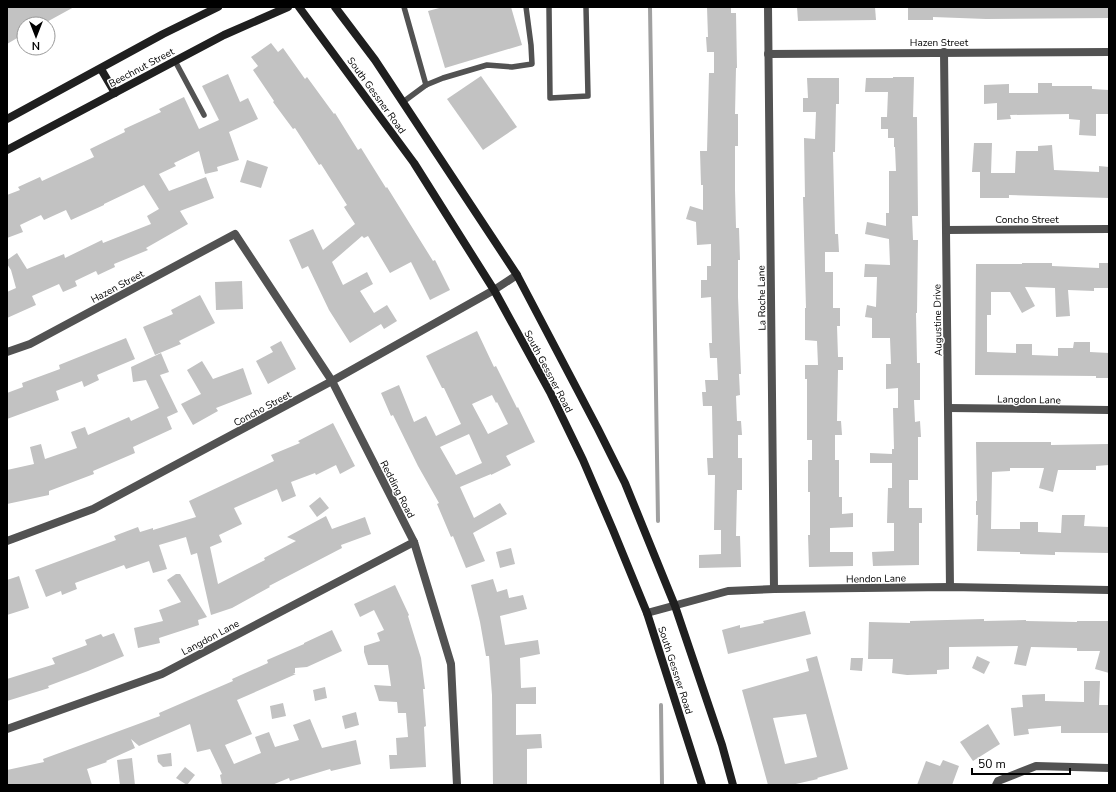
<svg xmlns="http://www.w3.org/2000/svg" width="1116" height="792" viewBox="0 0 1116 792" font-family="'Nunito Sans',sans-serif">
  <rect width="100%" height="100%" fill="#fff"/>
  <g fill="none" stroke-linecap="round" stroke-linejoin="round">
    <g stroke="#a0a0a0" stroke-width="4">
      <polyline points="650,7 658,521"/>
      <polyline points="661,705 662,785"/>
    </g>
  </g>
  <g fill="#c2c2c2" fill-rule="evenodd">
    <polygon points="7,7 74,7 43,24 24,24 24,34 7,44"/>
    <polygon points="443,7 511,7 522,45 445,68 428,11"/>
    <polygon points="707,7 731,7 731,13 736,13 737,68 736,68 735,114 738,114 738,146 735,146 735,190 736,228 739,228 740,260 738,260 738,297 741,374 739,374 740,395 736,396 737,421 741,421 742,435 738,435 738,458 742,458 742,490 737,490 736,536 740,536 741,567 699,568 699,555 721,554 721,530 714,530 715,475 708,475 707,458 713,458 712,406 703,406 702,392 706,392 705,380 718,380 717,358 710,358 709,343 712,343 711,297 701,298 701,280 707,280 707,266 711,266 711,244 697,245 696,222 686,219 690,206 703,210 703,185 701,185 700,151 707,151 709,73 714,73 714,52 707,52 706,37 708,37"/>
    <polygon points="797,7 875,7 876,20 798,21"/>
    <polygon points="908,7 1109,7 1109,18 986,19 933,17 933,20 908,20"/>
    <polygon points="271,43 278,52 283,48 305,79 307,77 334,114 335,113 358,150 361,148 386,188 387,187 433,261 435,260 450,290 430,300 411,262 390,273 368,236 364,238 362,236 332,262 343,285 367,272 373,284 360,291 374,313 387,305 397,321 384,329 381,324 350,343 329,310 308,266 302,269 289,240 313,229 323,250 355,224 344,207 347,205 321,164 319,165 295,128 293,129 273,102 274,101 253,70 258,66 251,57"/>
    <polygon points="228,74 240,102 248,98 258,119 229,132 239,160 217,167 218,171 205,174 199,151 174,163 176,166 159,174 169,191 206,177 214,198 180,211 188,224 146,248 148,250 114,264 115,267 98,275 96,271 75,281 77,286 63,292 59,284 32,296 36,305 7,318 7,292 16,288 11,270 7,264 7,260 17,253 27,269 64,254 65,258 102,240 103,243 151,224 147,216 159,209 144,185 104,204 104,205 71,220 66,210 44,220 41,215 20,225 23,232 7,238 7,195 20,190 18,187 40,177 42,181 94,157 90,149 125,132 124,129 161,112 159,109 184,97 199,129 219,120 202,86"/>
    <polygon points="481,76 517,127 483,150 447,99"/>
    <polygon points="893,77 914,77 913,117 917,117 918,216 912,216 913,240 918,240 917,313 916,313 917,363 920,363 920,400 914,400 915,422 920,421 921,437 918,437 918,480 909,480 909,508 922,508 922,523 919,523 919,565 873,566 872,552 894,551 894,523 887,523 888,488 892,488 892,463 870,463 870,453 892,454 892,449 894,449 893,408 898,408 898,388 886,389 886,364 891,364 890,338 872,338 872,318 865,317 867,305 876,307 877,277 864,277 865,264 890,265 889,239 865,234 867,222 886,226 886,213 889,213 889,171 896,171 895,147 894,147 894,138 888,138 888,129 881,129 881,117 887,117 888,92 865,92 866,78 893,78"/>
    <polygon points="807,78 839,78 839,104 836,104 835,152 833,152 835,234 838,234 839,252 825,252 825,272 833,272 833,308 840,308 840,326 837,326 838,357 843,357 843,370 838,370 837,421 841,421 842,435 835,435 835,460 839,460 839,497 842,497 842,514 853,513 853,527 830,528 830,552 853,552 853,566 809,567 808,535 810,535 810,492 808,492 808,460 812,460 812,440 807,440 807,379 805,379 805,365 818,365 817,341 805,340 805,308 806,308 804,235 803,197 805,197 804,138 815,139 816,112 803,112 803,98 808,98"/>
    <polygon points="1038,83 1052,83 1052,86 1092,86 1092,89 1109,90 1109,114 1096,114 1096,136 1079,135 1080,120 1069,119 1069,114 1010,115 1011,119 997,120 997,103 984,104 984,85 1009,84 1009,93 1038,93"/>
    <polygon points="974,143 992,143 991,173 1015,173 1016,151 1038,151 1038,146 1052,145 1054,170 1099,172 1099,166 1109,167 1109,198 1009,195 1009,198 980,198 980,172 972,172"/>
    <polygon points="247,160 268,167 261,188 240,182"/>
    <polygon points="1022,263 1052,263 1052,266 1099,268 1099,263 1109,263 1109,288 1094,288 1094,291 1068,290 1070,316 1056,317 1055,288 1025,287 1035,306 1022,313 1010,292 991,292 991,315 987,315 987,352 1016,353 1016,344 1032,344 1032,355 1058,356 1058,348 1073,348 1074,342 1090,342 1090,352 1109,353 1109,378 1096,378 1096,376 975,375 976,264 1022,264"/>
    <polygon points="242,281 243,309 216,310 215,282"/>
    <polygon points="200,295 215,323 179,341 181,344 155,355 143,327 173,314 171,310"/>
    <path d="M477,331L494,367L496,366L517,408L518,407L535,442L506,456L511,465L491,475V474L460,487L474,518L500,503L507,514L473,533L485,561L466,568L453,536L451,537L437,504L439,503L418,466L393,415L391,416L381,393L399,385L414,422L426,416L436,436L461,424L444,388H442L426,356ZM492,395L496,403L497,402L508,424L488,434L472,404ZM469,434L482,463L456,475L440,447Z"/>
    <polygon points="126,338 135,359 97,375 99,380 84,387 82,381 56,391 59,400 7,419 7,393 23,387 22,383 60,369 59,365"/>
    <polygon points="281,341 296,369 268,384 256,361 273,352 270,347"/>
    <polygon points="161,353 169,372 160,375 178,412 167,417 172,429 133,447 135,453 93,471 94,474 49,491 49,495 7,504 7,470 34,464 30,447 41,444 45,459 77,448 71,432 85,427 88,435 129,417 131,421 159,408 146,380 133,382 131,367"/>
    <polygon points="202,361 213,379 243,368 252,394 216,408 218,411 193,425 181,404 201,394 187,370"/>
    <polygon points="333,423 355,466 340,474 336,465 316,475 315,473 291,482 296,496 282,502 277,489 234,508 242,524 219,535 222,542 210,547 218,584 265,560 264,558 296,541 287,537 326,516 332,529 365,517 371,534 341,545 342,548 269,586 270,587 232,608 211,615 197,553 191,555 186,537 159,545 167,569 153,573 149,561 126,569 124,565 75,583 77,589 62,595 61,591 46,597 35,570 116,540 114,536 138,527 140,532 153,528 153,530 196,517 189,501 274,461 271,455 300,443 298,441"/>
    <polygon points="976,442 1051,442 1051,445 1109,444 1109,465 1096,466 1096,470 1058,470 1053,492 1039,488 1044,468 1010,468 1010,471 992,472 991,529 1020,529 1020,522 1038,522 1038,532 1061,533 1062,515 1085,515 1084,526 1109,527 1109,553 1055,552 1055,555 1020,554 1020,552 977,551 978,515 976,515 976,501 977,501"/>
    <polygon points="320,497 329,508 317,517 309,506"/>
    <polygon points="511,548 515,564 500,568 496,552"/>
    <polygon points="176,574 180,574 207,617 198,620 199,625 159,638 160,643 138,648 134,628 163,621 159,610 181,602 167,580"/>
    <polygon points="19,576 29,608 7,615 7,580"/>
    <polygon points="493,579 497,592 507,589 509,598 523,595 527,609 500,616 505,645 538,640 540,654 520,658 521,688 536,687 536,704 516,704 516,735 541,734 542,748 527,749 527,785 493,785 492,695 489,656 486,656 480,622 471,585"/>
    <polygon points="395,585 409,615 408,616 421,658 425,689 423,689 426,726 424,727 426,767 390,769 389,755 397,755 396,738 408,737 406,713 398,713 397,702 379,701 374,685 391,686 388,665 368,665 364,652 364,646 380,641 377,633 384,630 374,610 360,617 354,604"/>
    <polygon points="805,611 811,634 728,654 722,630 740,625 740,628 764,623 763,621"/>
    <polygon points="984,619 984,621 1026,620 1026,621 1077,622 1077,621 1109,621 1109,673 1095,669 1100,651 1077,651 1077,648 1031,647 1026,666 1014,664 1018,646 949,647 949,669 937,670 937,674 907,675 892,673 893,659 868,659 869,622 910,623 910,621"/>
    <polygon points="332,630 342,651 307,667 295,668 295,673 293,674 296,674 237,700 252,734 225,745 234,764 261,753 255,737 269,732 275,747 299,740 293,725 310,719 322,748 356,740 361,764 331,771 330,769 290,781 289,778 272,785 222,785 220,775 222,774 210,749 197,752 190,724 139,746 131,739 135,748 106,761 107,762 87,769 92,785 7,785 7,770 44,762 43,759 160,716 159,713 233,681 232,679 268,663 267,660 304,644 304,643"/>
    <polygon points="114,633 124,656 88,671 48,686 49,688 7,701 7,679 55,664 52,658 87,645 85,640 101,634 103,637"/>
    <path d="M817,656L848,769L817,778L818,779L791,785H768L742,690L809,671L806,659ZM806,714L817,757L785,764L773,718Z"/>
    <polygon points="977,656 990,662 984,674 972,668"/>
    <polygon points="851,658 863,658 862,671 850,670"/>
    <polygon points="1084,681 1100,681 1099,705 1109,705 1109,733 1061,733 1061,726 1028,729 1029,734 1014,736 1011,708 1023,707 1022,695 1045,694 1045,701 1084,702"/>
    <polygon points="325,687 327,698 315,701 313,690"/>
    <polygon points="283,703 286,716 272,719 270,706"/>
    <polygon points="356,712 359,725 345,729 342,716"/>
    <polygon points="988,724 1000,744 973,761 960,742"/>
    <polygon points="171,753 172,766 163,767 158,762 157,755"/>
    <polygon points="132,758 135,785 120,785 117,760"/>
    <polygon points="943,760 959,766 952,785 917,785 926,761 940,766"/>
    <polygon points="185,767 195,775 187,785 176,778"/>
  </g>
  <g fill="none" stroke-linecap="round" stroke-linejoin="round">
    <g stroke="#525252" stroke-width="5.5">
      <polyline points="404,7 426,85"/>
      <polyline points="549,7 550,98 588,96 586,7"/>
      <polyline points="175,61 204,115"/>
      <polyline points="403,102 426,85 443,78 487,65 512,67 532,64 531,45 526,7"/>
    </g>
    <g stroke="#525252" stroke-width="8">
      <polyline points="768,7 774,589"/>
      <polyline points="944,52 950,587"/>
      <polyline points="768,54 1109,52"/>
      <polyline points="946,230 1109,229"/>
      <polyline points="7,352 30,344 235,234 332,381 414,542 451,664 457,785"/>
      <polyline points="948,408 1109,410"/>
      <polyline points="7,541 93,509 332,381 494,290 517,275"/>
      <polyline points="647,613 728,591 774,589 950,587 1109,590"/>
      <polyline points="7,729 162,674 414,542"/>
      <polyline points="996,785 998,781 1036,766 1109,768"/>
    </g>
    <g stroke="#1f1f1f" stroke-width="8">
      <polyline points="299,7 414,163 494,290 550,392 583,460 613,530 647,613 702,785"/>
      <polyline points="335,7 375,60 517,275 598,429 625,483 675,606 722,745 733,785"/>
      <polyline points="101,69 115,93"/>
      <polyline points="7,119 163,34 218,7"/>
      <polyline points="7,150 224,35 288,7"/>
    </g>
  </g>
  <g text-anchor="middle" stroke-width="3" stroke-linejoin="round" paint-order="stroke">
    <g font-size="10" fill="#000" stroke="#fff">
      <text x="939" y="46">Hazen Street</text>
      <text transform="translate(141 67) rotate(-28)" y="4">Beechnut Street</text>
      <text transform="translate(377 95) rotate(54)" y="4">South Gessner Road</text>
      <text x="1027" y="223">Concho Street</text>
      <text transform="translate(117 286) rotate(-28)" y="4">Hazen Street</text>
      <text transform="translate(761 298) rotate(-91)" y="4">La Roche Lane</text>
      <text transform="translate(937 320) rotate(-91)" y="4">Augustine Drive</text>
      <text transform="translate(549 371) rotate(62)" y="4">South Gessner Road</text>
      <text transform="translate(1029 399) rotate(1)" y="4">Langdon Lane</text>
      <text transform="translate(262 408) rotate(-28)" y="4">Concho Street</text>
      <text transform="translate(398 489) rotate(63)" y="4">Redding Road</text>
      <text transform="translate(876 578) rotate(-1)" y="4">Hendon Lane</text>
      <text transform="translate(210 637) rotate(-28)" y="4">Langdon Lane</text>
      <text transform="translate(676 670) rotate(72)" y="4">South Gessner Road</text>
    </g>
  </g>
  <rect width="1116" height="792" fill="none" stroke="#000000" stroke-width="16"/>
  <g transform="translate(36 36) rotate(180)"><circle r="19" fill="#ffffff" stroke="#999999"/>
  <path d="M0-3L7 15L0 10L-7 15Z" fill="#000000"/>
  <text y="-6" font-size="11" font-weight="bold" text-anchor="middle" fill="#000000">N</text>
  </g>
  <path d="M972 768v6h98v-6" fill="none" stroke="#000000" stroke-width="2"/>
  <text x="978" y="768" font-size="12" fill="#000000" stroke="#ffffff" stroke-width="3" paint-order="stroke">50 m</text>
</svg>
